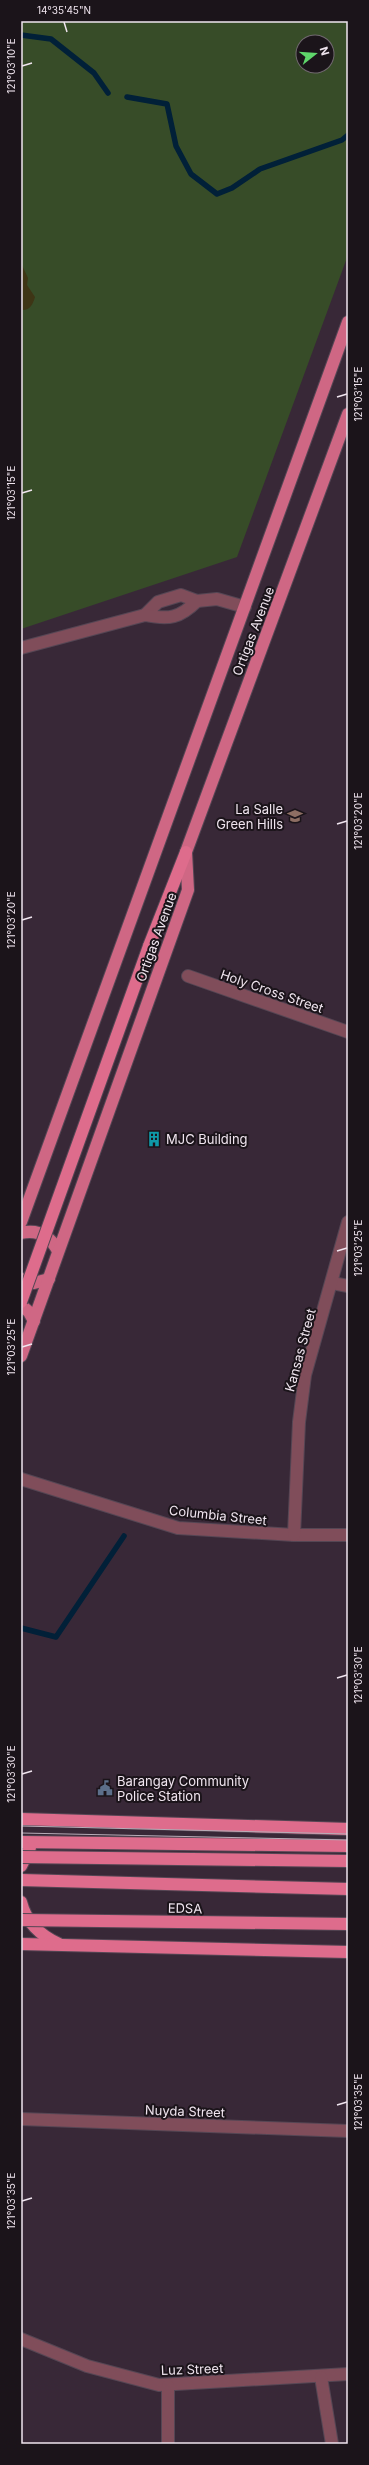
<svg xmlns="http://www.w3.org/2000/svg" width="369" height="2465" viewBox="0 0 369 2465" font-family="Inter,sans-serif">
  <rect width="100%" height="100%" fill="#382837"/>
  <path fill="#374c28" fill-rule="evenodd" d="M21,21H348V255L237,557L21,629ZM303,42H327V66H303Z"/>
  <path fill="#3e3515" d="M21,263L28,278L27,285L35,297C33,304 30,311 21,310Z"/>
  <g fill="none" stroke-linecap="round" stroke-linejoin="round">
    <g stroke="#012038" stroke-width="5.5">
      <polyline points="21,35 51,39 94,73 108,93"/>
      <polyline points="127,97 167,104 176,146 191,174 217,194 232,188 260,169 342,140 348,135"/>
      <polyline points="21,1628 56,1637 124,1536"/>
    </g>
    <g stroke="#554654" stroke-width="14">
      <g id="minor">
        <polyline points="145,615 158,602 181,595 197,601 217,599 245,607"/>
        <path d="M21,648L145,615C169,620 180,618 197,601"/>
        <polyline points="188,976 348,1032"/>
        <polyline points="332,1283 348,1286"/>
        <polyline points="21,1479 178,1528 294,1535 348,1535"/>
        <polyline points="294,1535 299,1422 305,1375 348,1222"/>
        <polyline points="21,2119 348,2131"/>
        <polyline points="21,2339 87,2366 159,2385 348,2374"/>
        <polyline points="321,2377 332,2444"/>
        <polyline points="168,2444 168,2386"/>
      </g>
    </g>
    <g stroke="#554654" stroke-width="14">
      <g id="primary">
        <polyline points="21,1222 348,322"/>
        <path d="M21,1233C38,1229 50,1236 58,1251"/>
        <polyline points="21,1279 34,1283 49,1279"/>
        <polyline points="21,1305 29,1312 34,1321"/>
        <polyline points="21,1356 188,890 186,852 348,414"/>
      </g>
    </g>
    <g stroke="#554654" stroke-width="14">
      <g id="trunk">
        <polyline points="149,946 186,852"/>
        <polyline points="21,1819 348,1829"/>
        <polyline points="21,1842 348,1846"/>
        <polyline points="21,1866 30,1848"/>
        <polyline points="21,1880 348,1889"/>
        <path d="M21,1902C26,1922 41,1936 59,1944"/>
        <polyline points="21,1944 348,1952"/>
      </g>
    </g>
    <use href="#minor" stroke="#804d5a" stroke-width="12"/>
    <use href="#primary" stroke="#cf6784" stroke-width="12"/>
    <use href="#trunk" stroke="#de6c8c" stroke-width="12"/>
    <g stroke="#b8acb7" stroke-width="1">
      <polyline points="21,1826 348,1834"/>
      <polyline points="21,1833 348,1840"/>
    </g>
    <g stroke="#554654" stroke-width="14" stroke-linecap="butt">
      <g id="trunk-bridge">
        <polyline points="21,1302 149,946"/>
        <polyline points="21,1857 348,1861"/>
        <polyline points="21,1920 348,1924"/>
      </g>
    </g>
    <use href="#trunk-bridge" stroke="#de6c8c" stroke-width="12"/>
  </g>
  <path fill="none" stroke="#f0e5ef" stroke-width="1.5" d="M64,22L67,32M22,66L32,63M337,397L347,394M22,493L32,490M337,824L347,821M22,920L32,917M337,1251L347,1248M22,1347L32,1344M337,1678L347,1675M22,1774L32,1771M337,2105L347,2102M22,2201L32,2198"/>
  <defs>
    <g id="school-bare" transform="scale(1.2)"><path d="M0-5L7-2L0 1L-7-2ZM-4 1L0 2.5L4 1V4Q0 6-4 4Z" fill="#8d6e63" stroke="#1b141a" stroke-width="2.5" paint-order="stroke"/></g>
    <g id="building-bare" transform="scale(1.2)"><path d="M-4-6H4V6H1V3H-1V6H-4ZM-2.5-4.3h1.7v1.8h-1.7ZM.8-4.3h1.7v1.8H.8ZM-2.5-1h1.7V.8h-1.7ZM.8-1h1.7V.8H.8Z" fill="#0f9aa8" stroke="#1b141a" stroke-width="2.5" paint-order="stroke"/></g>
    <g id="civic-bare" transform="scale(1.2)"><path d="M-.6-6.5H3V-4.5H.6V-3L4-1V1h2V6H-6V1h2V-1L-.6-3ZM-1.2 2.5V6h2.4V2.5Z" fill="#5c6f8a" stroke="#1b141a" stroke-width="2.5" paint-order="stroke"/></g>
  </defs>
  <g fill-rule="evenodd">
    <use href="#school-bare" x="295" y="816"/>
    <use href="#building-bare" x="154" y="1139"/>
    <use href="#civic-bare" x="105" y="1788"/>
  </g>
  <g text-anchor="middle" stroke-width="4" stroke-linejoin="round" paint-order="stroke">
    <g font-size="13" fill="#f0e5ef" stroke="#1b141a">
      <text transform="translate(253 631) rotate(-69)" y="5">Ortigas Avenue</text>
      <text transform="translate(156 937) rotate(-70)" y="5">Ortigas Avenue</text>
      <text transform="translate(272 991) rotate(19)" y="5">Holy Cross Street</text>
      <text transform="translate(300 1350) rotate(-75)" y="5">Kansas Street</text>
      <text transform="translate(218 1515) rotate(6)" y="5">Columbia Street</text>
      <text transform="translate(185 1908) rotate(1)" y="5">EDSA</text>
      <text transform="translate(185 2111) rotate(2)" y="5">Nuyda Street</text>
      <text transform="translate(192 2369) rotate(-2)" y="5">Luz Street</text>
    </g>
    <g font-size="13" fill="#f0e5ef" stroke="#1b141a" text-anchor="start">
      <text x="283" y="814" text-anchor="end">La Salle<tspan x="283" dy="15">Green Hills</tspan></text>
      <text x="166" y="1144">MJC Building</text>
      <text x="117" y="1786">Barangay Community<tspan x="117" dy="15">Police Station</tspan></text>
    </g>
  </g>
  <rect width="369" height="2465" fill="none" stroke="#1b141a" stroke-width="44"/>
  <g transform="translate(315 54) rotate(73)"><circle r="19" fill="#1b141a" stroke="#70686f"/>
  <path d="M0-3L7 15L0 10L-7 15Z" fill="#5fd56b"/>
  <text y="-6" font-size="11" font-weight="bold" text-anchor="middle" fill="#f0e5ef">N</text>
  </g>
  <rect x="22" y="22" width="325" height="2421" fill="none" stroke="#f0e5ef" stroke-width="1.5"/>
  <g font-size="10" text-anchor="middle" fill="#f0e5ef">
    <text x="64" y="14">14°35'45"N</text>
    <text transform="translate(11 66) rotate(-90)" y="4">121°03'10"E</text>
    <text transform="translate(358 394) rotate(-90)" y="4">121°03'15"E</text>
    <text transform="translate(11 493) rotate(-90)" y="4">121°03'15"E</text>
    <text transform="translate(358 821) rotate(-90)" y="4">121°03'20"E</text>
    <text transform="translate(11 920) rotate(-90)" y="4">121°03'20"E</text>
    <text transform="translate(358 1248) rotate(-90)" y="4">121°03'25"E</text>
    <text transform="translate(11 1347) rotate(-90)" y="4">121°03'25"E</text>
    <text transform="translate(358 1675) rotate(-90)" y="4">121°03'30"E</text>
    <text transform="translate(11 1774) rotate(-90)" y="4">121°03'30"E</text>
    <text transform="translate(358 2102) rotate(-90)" y="4">121°03'35"E</text>
    <text transform="translate(11 2201) rotate(-90)" y="4">121°03'35"E</text>
  </g>
</svg>
